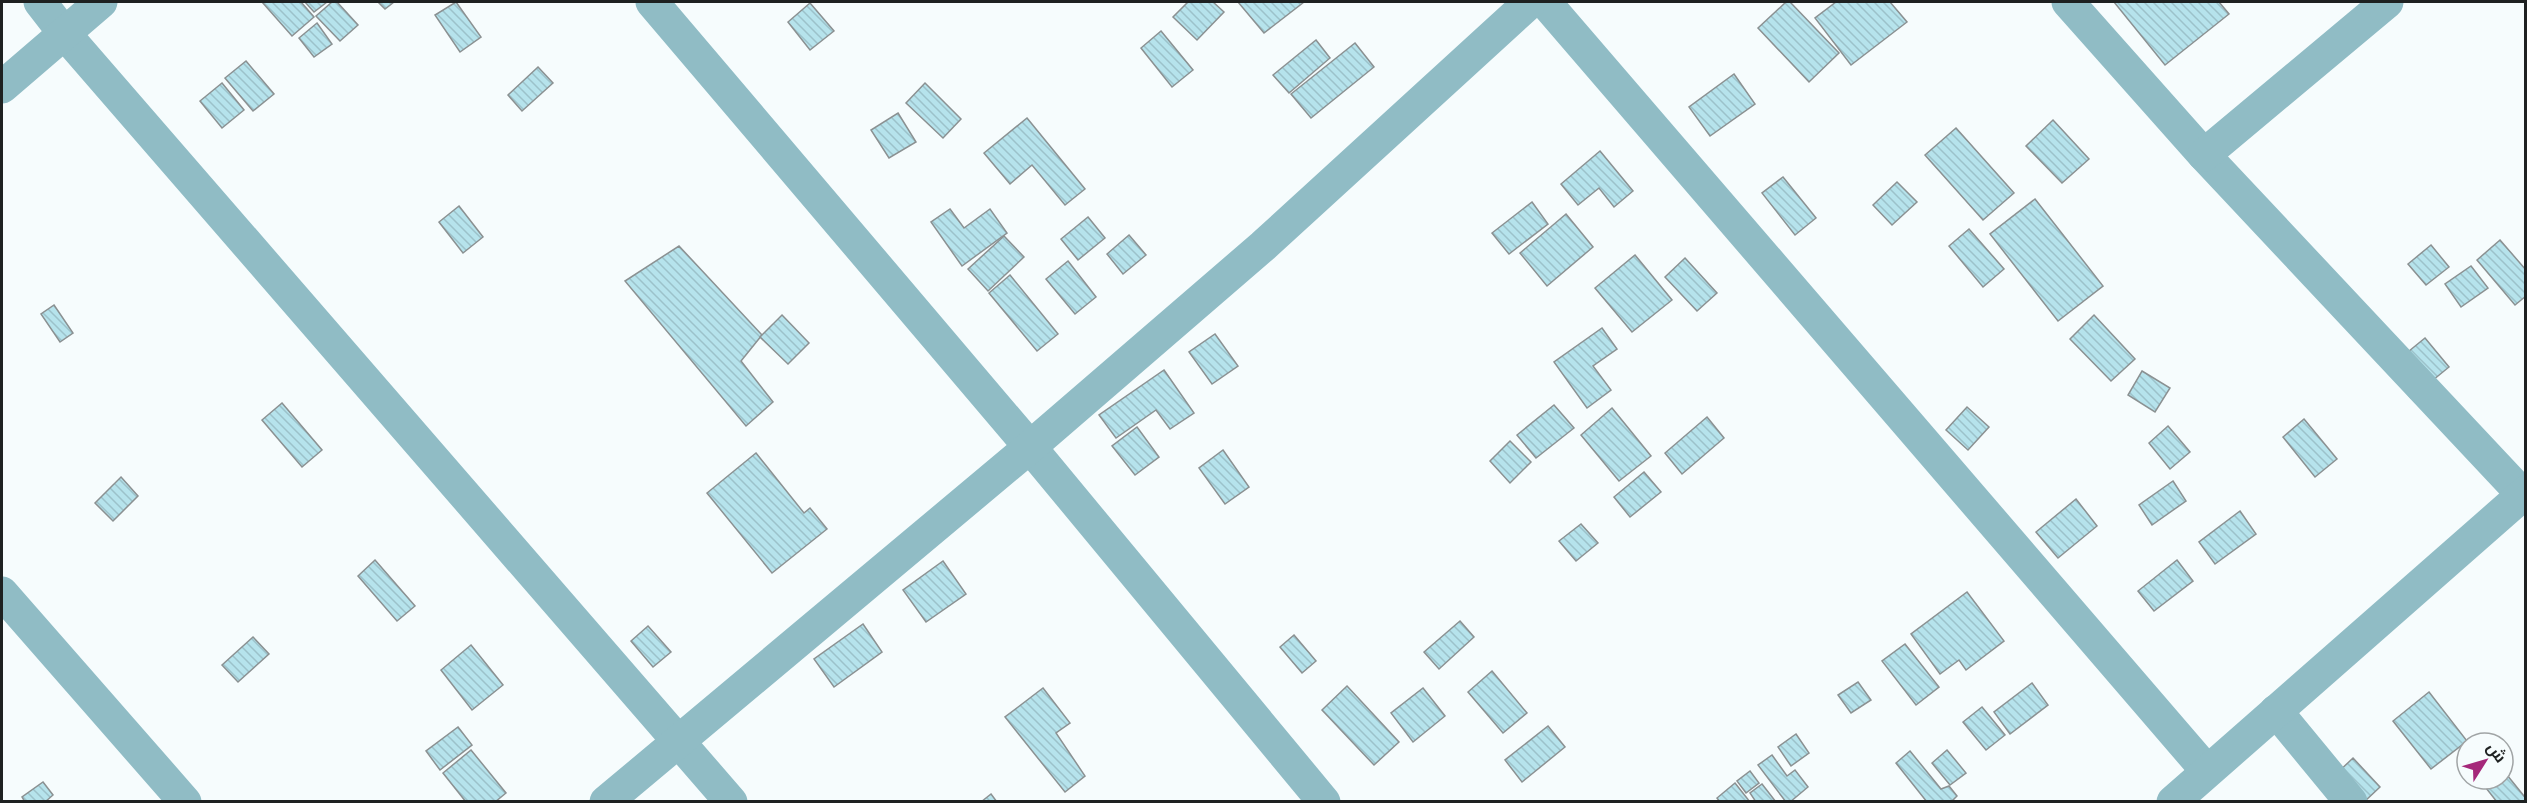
<svg xmlns="http://www.w3.org/2000/svg" width="2527" height="803" viewBox="0 0 2527 803" font-family="Poppins,Cairo,sans-serif">
  <defs>
    <pattern id="building-back-hatch" width="6" height="6" patternUnits="userSpaceOnUse" patternTransform="scale(1.5)"><rect width="6" height="6" fill="#b6e3ec"/><path d="M-1 5l2 2M0 0l6 6M5-1l2 2" fill="none" stroke="#9cc2ca"/></pattern>
  </defs>
  <rect width="100%" height="100%" fill="#f6fcfd"/>
  <g fill="url(#building-back-hatch)" stroke="#8b9192" stroke-width="1.5">
    <polygon points="262,2 301,2 314,17 292,36"/>
    <polygon points="305,2 327,2 314,12"/>
    <polygon points="332,2 337,2 358,25 340,41 316,16"/>
    <polygon points="378,2 394,2 385,9"/>
    <polygon points="456,2 481,37 460,52 435,15"/>
    <polygon points="1188,2 1213,2 1224,12 1197,40 1173,17"/>
    <polygon points="1238,2 1304,2 1264,33"/>
    <polygon points="1786,2 1790,2 1839,53 1809,82 1758,28"/>
    <polygon points="1836,2 1890,2 1907,22 1851,65 1815,18"/>
    <polygon points="2114,2 2219,2 2229,14 2165,65"/>
    <polygon points="810,3 834,31 810,50 788,22"/>
    <polygon points="317,23 332,44 314,57 299,38"/>
    <polygon points="1161,31 1193,70 1172,87 1141,48"/>
    <polygon points="1316,40 1330,58 1289,93 1273,75"/>
    <polygon points="1355,43 1374,67 1311,118 1291,94"/>
    <polygon points="246,61 274,94 253,111 225,78"/>
    <polygon points="538,67 553,83 522,111 508,95"/>
    <polygon points="1734,74 1755,104 1710,136 1689,107"/>
    <polygon points="222,83 244,110 222,128 200,101"/>
    <polygon points="925,83 961,119 943,138 906,103"/>
    <polygon points="898,113 916,142 889,158 871,130"/>
    <polygon points="1027,118 1085,189 1065,205 1032,165 1010,184 984,153"/>
    <polygon points="2053,120 2089,159 2062,183 2026,146"/>
    <polygon points="1956,128 2014,193 1983,220 1925,155"/>
    <polygon points="1600,151 1633,191 1614,207 1599,188 1578,205 1561,184"/>
    <polygon points="1783,177 1816,218 1795,235 1762,193"/>
    <polygon points="1897,182 1917,202 1892,225 1873,205"/>
    <polygon points="2035,199 2103,286 2058,321 1990,234"/>
    <polygon points="1532,202 1548,224 1509,254 1492,233"/>
    <polygon points="459,206 483,237 463,253 439,222"/>
    <polygon points="950,209 964,228 990,209 1007,233 962,266 931,222"/>
    <polygon points="1566,214 1593,247 1547,286 1520,253"/>
    <polygon points="1088,217 1105,238 1078,260 1061,239"/>
    <polygon points="1969,229 2004,269 1983,287 1949,246"/>
    <polygon points="1129,235 1146,255 1123,274 1107,254"/>
    <polygon points="1004,236 1024,257 988,291 968,269"/>
    <polygon points="2500,240 2526,270 2526,296 2515,305 2477,260"/>
    <polygon points="2431,245 2449,267 2426,285 2408,264"/>
    <polygon points="679,246 762,335 741,361 773,402 746,426 625,281"/>
    <polygon points="1635,255 1672,300 1632,332 1595,288"/>
    <polygon points="1685,258 1717,293 1697,311 1665,277"/>
    <polygon points="1068,261 1096,297 1075,314 1046,279"/>
    <polygon points="2471,266 2488,288 2461,307 2445,284"/>
    <polygon points="1010,275 1058,334 1037,351 989,293"/>
    <polygon points="54,305 73,333 60,342 41,314"/>
    <polygon points="782,315 809,343 788,364 760,337"/>
    <polygon points="2094,315 2135,359 2111,381 2070,339"/>
    <polygon points="1602,328 1617,349 1593,366 1611,390 1587,408 1554,362"/>
    <polygon points="1215,334 1238,366 1212,384 1189,352"/>
    <polygon points="2425,338 2449,367 2411,398 2387,369"/>
    <polygon points="1164,370 1194,413 1170,429 1156,410 1116,438 1099,415"/>
    <polygon points="2142,371 2170,388 2155,412 2128,395"/>
    <polygon points="282,403 322,450 302,467 262,420"/>
    <polygon points="1554,405 1574,428 1536,458 1517,435"/>
    <polygon points="1967,407 1989,427 1968,450 1946,430"/>
    <polygon points="1612,408 1651,456 1619,481 1581,435"/>
    <polygon points="1707,417 1724,438 1682,474 1665,453"/>
    <polygon points="2304,419 2337,459 2315,477 2283,437"/>
    <polygon points="2168,426 2190,452 2170,469 2149,443"/>
    <polygon points="1137,427 1159,457 1135,475 1112,446"/>
    <polygon points="1510,441 1531,462 1510,483 1490,461"/>
    <polygon points="1223,450 1249,487 1225,504 1199,468"/>
    <polygon points="756,453 804,513 810,508 827,529 772,573 707,493"/>
    <polygon points="1644,472 1661,492 1630,517 1614,497"/>
    <polygon points="121,477 138,496 113,521 95,503"/>
    <polygon points="2173,481 2186,501 2152,525 2139,505"/>
    <polygon points="2076,499 2097,526 2058,558 2036,532"/>
    <polygon points="2240,511 2256,534 2215,564 2199,542"/>
    <polygon points="1581,524 1598,543 1576,561 1559,541"/>
    <polygon points="375,560 415,606 397,621 358,576"/>
    <polygon points="2177,560 2193,581 2154,611 2138,591"/>
    <polygon points="943,561 966,594 926,622 903,590"/>
    <polygon points="1967,592 2004,641 1966,670 1959,660 1940,674 1911,634"/>
    <polygon points="1460,621 1474,637 1439,669 1424,652"/>
    <polygon points="863,624 882,652 834,687 814,659"/>
    <polygon points="648,626 671,652 653,667 631,641"/>
    <polygon points="1294,635 1316,661 1302,673 1280,647"/>
    <polygon points="253,637 269,654 238,682 222,665"/>
    <polygon points="1905,644 1939,687 1916,705 1882,661"/>
    <polygon points="471,645 503,685 472,710 441,670"/>
    <polygon points="1492,671 1527,713 1503,733 1468,692"/>
    <polygon points="1858,682 1871,700 1851,713 1838,695"/>
    <polygon points="2032,683 2048,705 2010,734 1994,712"/>
    <polygon points="1347,686 1399,742 1374,765 1322,710"/>
    <polygon points="1043,688 1070,723 1056,733 1085,776 1065,792 1005,717"/>
    <polygon points="1423,688 1445,716 1413,742 1391,713"/>
    <polygon points="2429,692 2467,741 2431,769 2393,721"/>
    <polygon points="1982,707 2005,735 1986,750 1963,722"/>
    <polygon points="1548,726 1565,747 1522,782 1505,760"/>
    <polygon points="458,727 472,745 440,770 426,751"/>
    <polygon points="1796,734 1809,753 1791,766 1778,747"/>
    <polygon points="471,750 506,793 495,802 466,802 443,773"/>
    <polygon points="1947,750 1966,773 1950,785 1932,763"/>
    <polygon points="1910,751 1941,789 1949,786 1957,796 1951,802 1927,802 1896,763"/>
    <polygon points="1772,755 1787,776 1795,770 1808,787 1790,802 1786,802 1758,765"/>
    <polygon points="2353,758 2380,787 2364,802 2333,777"/>
    <polygon points="2503,770 2524,796 2526,795 2526,802 2497,802 2479,779 2503,779"/>
    <polygon points="1750,771 1759,783 1746,793 1737,781"/>
    <polygon points="43,782 53,795 45,802 25,802 22,797"/>
    <polygon points="1735,783 1750,802 1720,802 1717,798"/>
    <polygon points="1762,784 1776,802 1756,802 1750,793"/>
    <polygon points="991,794 997,802 981,802"/>
  </g>
  <g fill="none" stroke-linecap="round" stroke-linejoin="round">
    <g stroke="#90bcc5" stroke-width="33">
      <polyline points="40,2 64,33 731,802"/>
      <polyline points="652,2 1030,447 1324,802"/>
      <polyline points="1545,2 2207,771"/>
      <polyline points="2068,2 2204,155 2526,498"/>
      <polyline points="2,87 101,2"/>
      <polyline points="2204,155 2387,2"/>
      <polyline points="2,593 185,802"/>
      <polyline points="2276,711 2351,802"/>
      <polyline points="606,802 1030,447 1263,246 1530,2"/>
      <polyline points="2173,802 2526,492"/>
    </g>
  </g>
  <rect width="2527" height="803" fill="none" stroke="#1e2121" stroke-width="6"/>
  <g transform="translate(2485 761) rotate(53)"><circle r="28" fill="#f6fcfd" stroke="#a0a4a5" stroke-width="1.5"/>
  <path d="M0-4.5L10 22L0 15L-10 22Z" fill="#a5287a"/>
  <text y="-9" font-size="16" font-weight="bold" text-anchor="middle" fill="#1e2121">ش</text>
  </g>
</svg>
